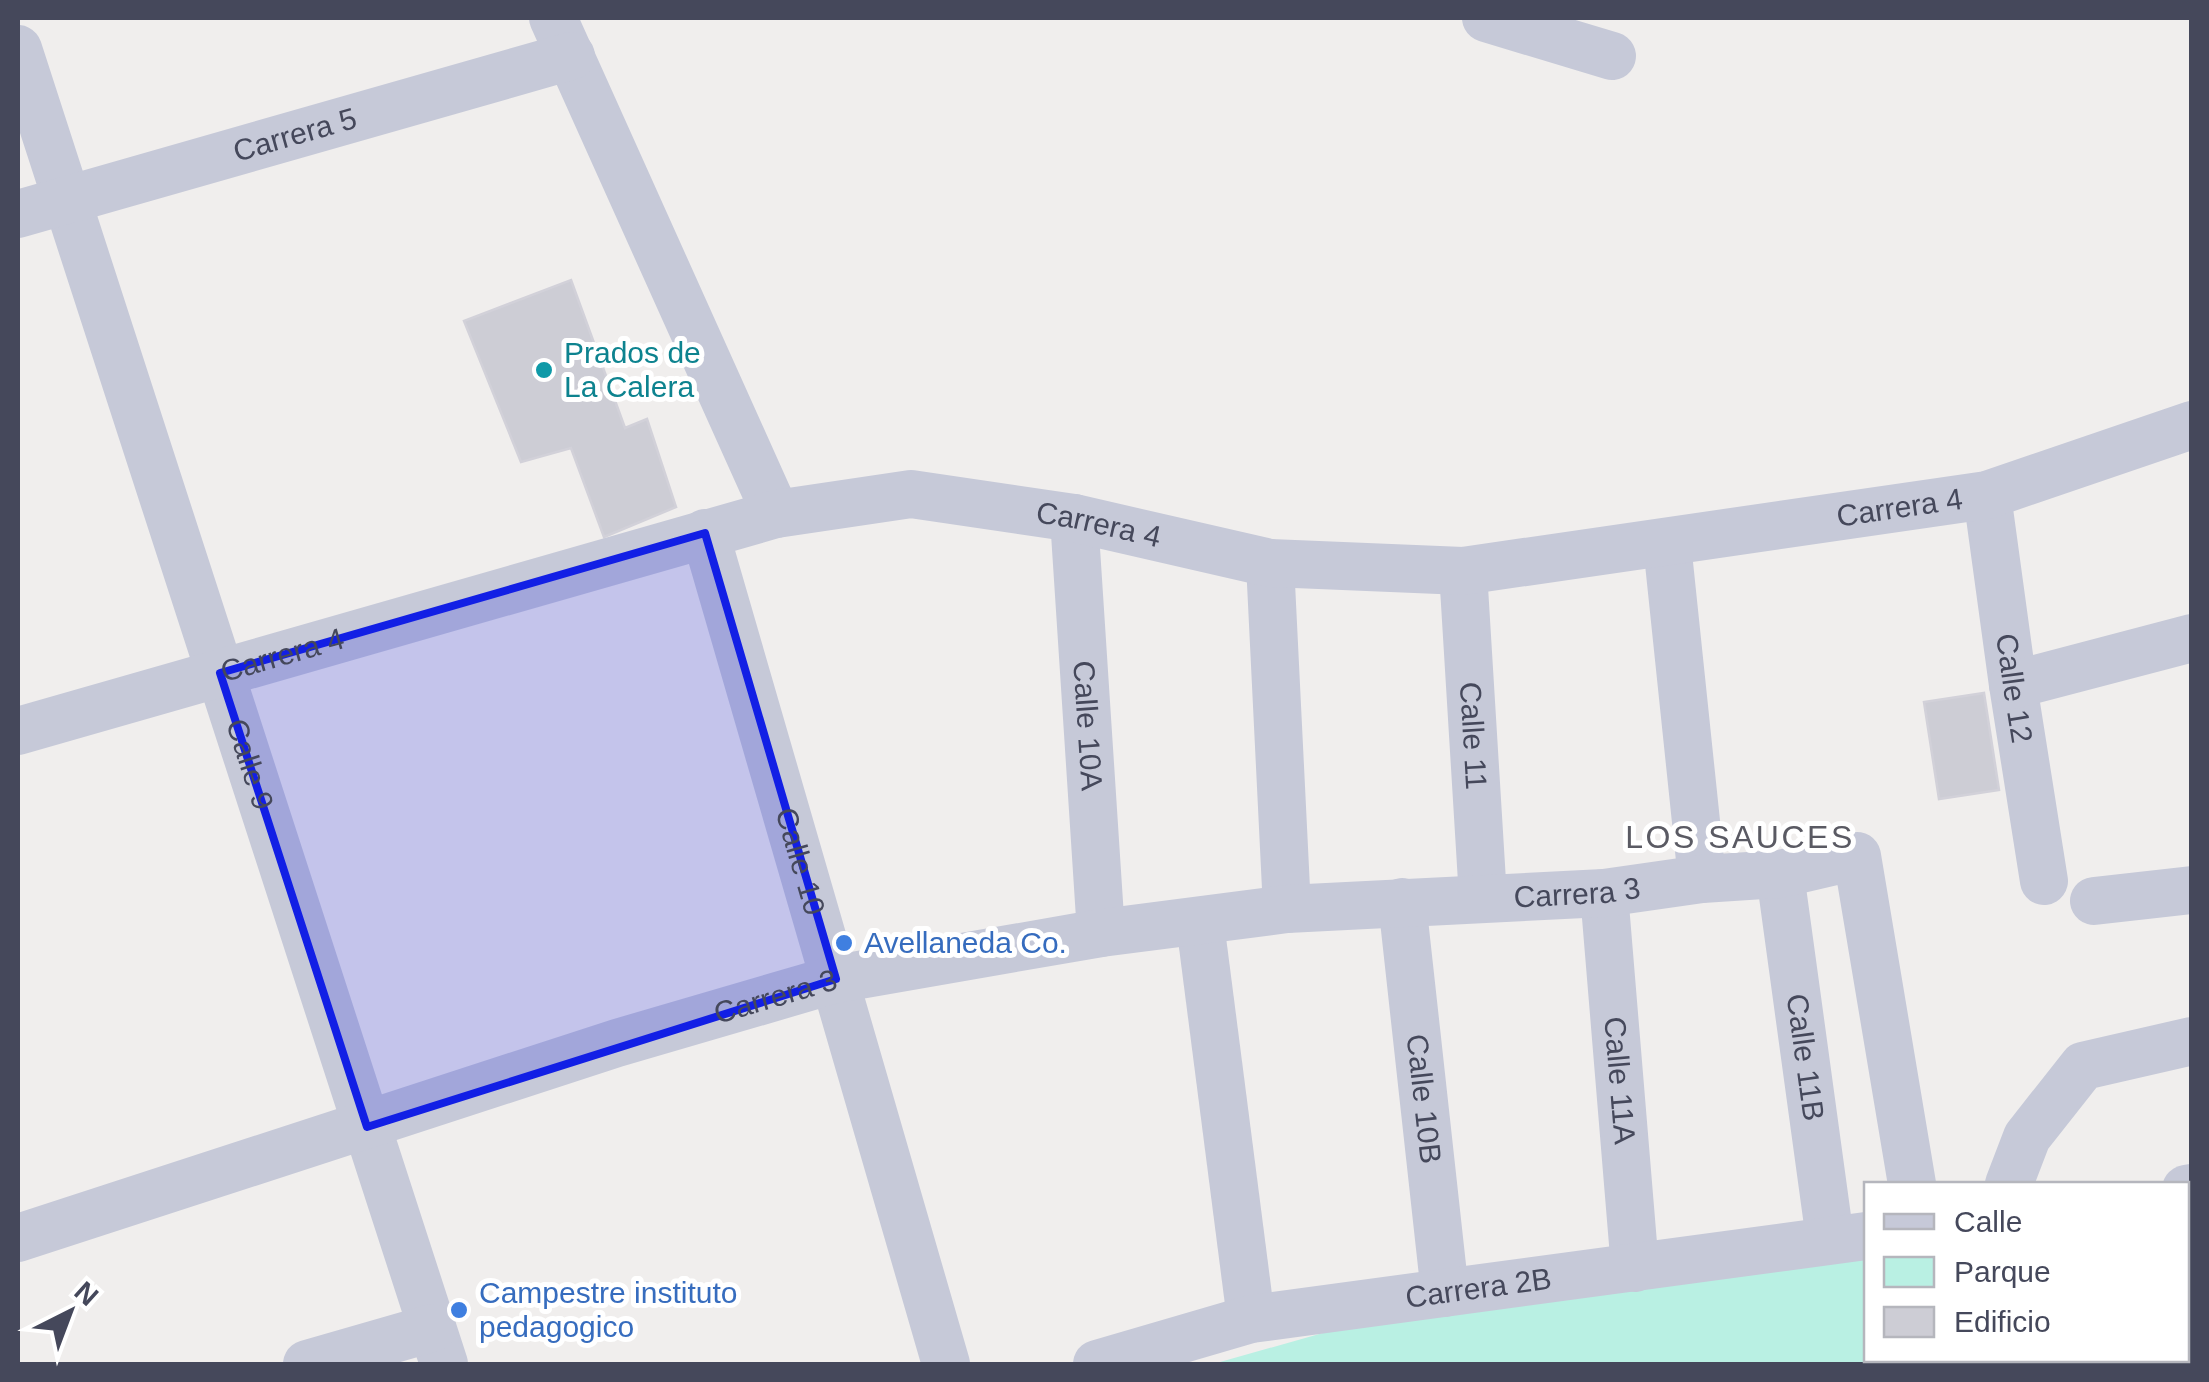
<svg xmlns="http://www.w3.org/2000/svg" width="2209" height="1382" viewBox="0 0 2209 1382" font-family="Arial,sans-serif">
  <rect width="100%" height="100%" fill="#f0eeed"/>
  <polygon fill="#b9f0e3" points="2191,1206 2191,1364 1213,1364 1351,1325 1866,1252 1866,1360 2186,1360 2186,1207"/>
  <g fill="#cdcdd5" stroke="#d2d1d9" stroke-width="2.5">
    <polygon points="571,280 625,428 647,419 676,507 604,537 571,448 521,462 464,321"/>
    <polygon points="1984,693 1999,790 1939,799 1924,702"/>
  </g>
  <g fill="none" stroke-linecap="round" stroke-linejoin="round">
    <g stroke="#c6c9d8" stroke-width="48">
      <polyline points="553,18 776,514"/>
      <polyline points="1486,18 1612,56"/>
      <path id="s1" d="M18,49L444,1364"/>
      <path id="s2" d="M18,214L571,56"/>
      <path id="s3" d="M1987,495L2013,685L2044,881"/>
      <path id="s4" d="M1074,518L1101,933"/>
      <path id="s5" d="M705,533L946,1364"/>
      <polyline points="1667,544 1702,879"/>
      <polyline points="1270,563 1287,909"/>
      <path id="s6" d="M1463,571L1483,898"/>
      <polyline points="2013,685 2192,638"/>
      <path id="s7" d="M18,731L776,514L911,494L1074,518L1270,563L1463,571L1987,495L2192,425"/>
      <path id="s8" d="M1780,874L1830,1239"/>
      <path id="s9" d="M1604,893L1635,1268"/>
      <polyline points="2094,901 2192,890"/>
      <path id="s10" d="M1402,902L1445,1293"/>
      <polyline points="1200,923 1251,1319"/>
      <polyline points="2009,1184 2027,1137 2083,1066 2192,1041"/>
      <polyline points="2186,1189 2192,1188"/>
      <path id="s11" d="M18,1238L617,1043L836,979L1101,933L1287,909L1604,893L1702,879L1780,874L1857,856L1912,1184"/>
      <polyline points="307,1364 432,1328"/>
      <path id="s12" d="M1097,1364L1251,1319L1866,1236"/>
    </g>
  </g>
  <path fill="#121fe5" fill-opacity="0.2" stroke="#121fe5" stroke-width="8" stroke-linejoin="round" d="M705,533L836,979L367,1127L220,673Z"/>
  <circle fill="#0f9aa8" stroke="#fff" stroke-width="4" cx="544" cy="370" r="10"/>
  <g fill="#3f7fe0" stroke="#fff" stroke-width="4">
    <circle cx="844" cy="943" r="10"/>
    <circle cx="459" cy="1310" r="10"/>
  </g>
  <g text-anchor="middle" stroke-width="10" stroke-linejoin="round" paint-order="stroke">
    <g font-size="30" fill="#45485b" stroke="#fff">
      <text dy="10" stroke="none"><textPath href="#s2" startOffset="288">Carrera 5</textPath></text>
      <text dy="10" stroke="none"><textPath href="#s7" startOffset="1925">Carrera 4</textPath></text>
      <text dy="10" stroke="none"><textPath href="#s7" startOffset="1115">Carrera 4</textPath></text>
      <text dy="10" stroke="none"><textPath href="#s7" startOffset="275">Carrera 4</textPath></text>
      <text dy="10" stroke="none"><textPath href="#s3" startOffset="195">Calle 12</textPath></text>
      <text dy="10" stroke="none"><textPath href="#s4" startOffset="208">Calle 10A</textPath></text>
      <text dy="10" stroke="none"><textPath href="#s6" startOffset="165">Calle 11</textPath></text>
      <text dy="10" stroke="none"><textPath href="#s1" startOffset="752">Calle 9</textPath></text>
      <text dy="10" stroke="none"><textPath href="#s5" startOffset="342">Calle 10</textPath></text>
      <text dy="10" stroke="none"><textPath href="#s11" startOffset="1605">Carrera 3</textPath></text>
      <text dy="10" stroke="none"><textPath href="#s11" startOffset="795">Carrera 3</textPath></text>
      <text dy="10" stroke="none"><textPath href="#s8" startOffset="185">Calle 11B</textPath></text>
      <text dy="10" stroke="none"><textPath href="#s9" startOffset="188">Calle 11A</textPath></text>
      <text dy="10" stroke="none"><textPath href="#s10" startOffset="198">Calle 10B</textPath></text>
      <text dy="10" stroke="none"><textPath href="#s12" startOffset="390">Carrera 2B</textPath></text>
    </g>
    <g font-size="30" fill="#0d838f" stroke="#fff" text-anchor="start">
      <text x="564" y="363">Prados de<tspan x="564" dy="34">La Calera</tspan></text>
    </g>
    <g font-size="30" fill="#366cbe" stroke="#fff" text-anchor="start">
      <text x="864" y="953">Avellaneda Co.</text>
      <text x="479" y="1303">Campestre instituto<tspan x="479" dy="34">pedagogico</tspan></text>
    </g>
    <g font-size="32" letter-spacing="2.5" fill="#5a5a63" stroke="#fff">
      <text x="1740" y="848">LOS SAUCES</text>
    </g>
  </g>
  <rect width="2209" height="1382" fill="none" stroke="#45485b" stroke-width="40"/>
  <rect x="1864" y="1182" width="325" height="180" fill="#ffffff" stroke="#b5b6bd" stroke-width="2.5"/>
  <rect x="1884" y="1214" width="50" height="15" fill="#c6c9d8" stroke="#b5b6bd" stroke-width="2.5"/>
  <text x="1954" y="1232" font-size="30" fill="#45485b">Calle</text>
  <rect x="1884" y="1257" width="50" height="30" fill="#b9f0e3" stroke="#b5b6bd" stroke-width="2.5"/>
  <text x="1954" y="1282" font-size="30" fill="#45485b">Parque</text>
  <rect x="1884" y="1307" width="50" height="30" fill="#cdcdd5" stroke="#b5b6bd" stroke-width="2.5"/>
  <text x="1954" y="1332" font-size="30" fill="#45485b">Edificio</text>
  <g transform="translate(70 1312) rotate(42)" stroke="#ffffff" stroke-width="8" paint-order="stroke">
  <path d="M0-8L18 38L0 25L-18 38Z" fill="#45485b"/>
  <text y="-15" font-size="28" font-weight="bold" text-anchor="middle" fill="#45485b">N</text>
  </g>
</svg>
